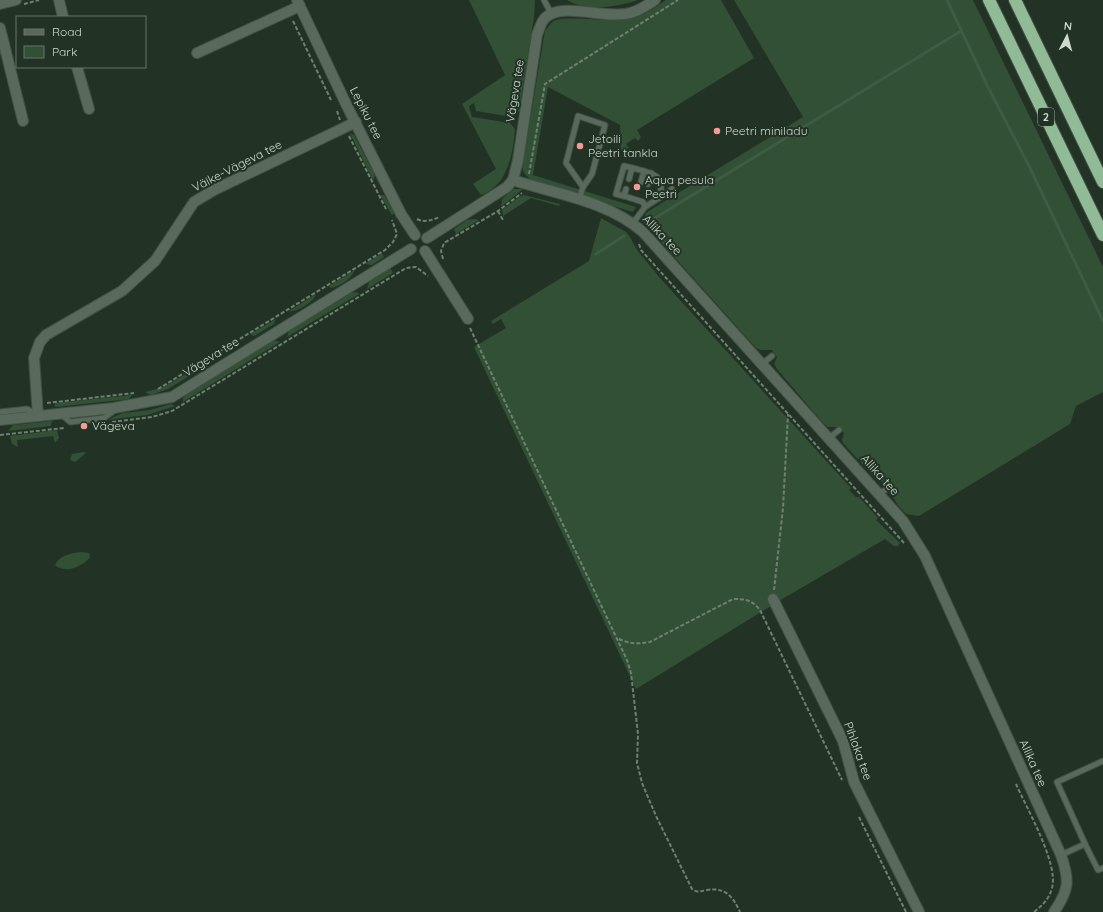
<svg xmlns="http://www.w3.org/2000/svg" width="1103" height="912" viewBox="0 0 1103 912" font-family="Quicksand,sans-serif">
  <rect width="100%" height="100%" fill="#223325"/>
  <g fill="#315036">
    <path d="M469,0H535L534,17L519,111L512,117L476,111L474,103L469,106L472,117L510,123L515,129C513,153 508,186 481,195L473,184L496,169L462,104L505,75Z"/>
    <path d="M567,0H638C617,7 586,12 567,0Z"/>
    <path d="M666,0H721L754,58L637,130L641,137L638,141L635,138L626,144L629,148L621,152L620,125L548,87L533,175L636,207L633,212L532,181L524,173L522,167L545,31C548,28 550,23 554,21C564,15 610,22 627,19C642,17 654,8 666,0Z"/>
    <path d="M734,0H973L1103,267V392L1076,406L1070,424L919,516L906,514C899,506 889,498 895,487L888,480L881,482L875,478L843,443L842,440L844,433L838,427H828L823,423L777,369L774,364L777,357L772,350H761L756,348L643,222L646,213L652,209L803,117Z"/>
    <polygon points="350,133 354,135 375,175 373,181"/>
    <polygon points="514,189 523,189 501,207 502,199"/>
    <polygon points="380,195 384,195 395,213 392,215"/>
    <polygon points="524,195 560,204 559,206 531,198 503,216 502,210 519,197"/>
    <polygon points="601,218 626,232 630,237 637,250 660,278 851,488 849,490 856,497 859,497 878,518 876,520 900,543 898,546 894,546 885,539 784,598 636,689 474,347 506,328 501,319 493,324 491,321 589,261"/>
    <polygon points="475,219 479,220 456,234 454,229 467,220"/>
    <polygon points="382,253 384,257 372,265 365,264"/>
    <polygon points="390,268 393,273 367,289 370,280"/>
    <path d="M355,270C351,279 341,286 331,288L329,286Z"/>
    <polygon points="357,292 359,294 287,337 289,331 292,329 350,293"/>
    <path d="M316,294C314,302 297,312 289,311Z"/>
    <polygon points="276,319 274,324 254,336 250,334"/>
    <polygon points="274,340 280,342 183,402 183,398 186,393"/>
    <polygon points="195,369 194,373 191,375 168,389 151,395 145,392 161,388"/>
    <polygon points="132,395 129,399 55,407 55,403"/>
    <polygon points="171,404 175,406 147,415 107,420 123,413 150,410"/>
    <polygon points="52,421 51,426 8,431 13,425"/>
    <polygon points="57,430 59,438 55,443 53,436 17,440 18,447 12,444 10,436"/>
    <polygon points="84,452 86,453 75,462 70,460 72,454"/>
    <path d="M81,552L89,553L90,557C82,567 66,574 55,565C59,555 72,553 81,552Z"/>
  </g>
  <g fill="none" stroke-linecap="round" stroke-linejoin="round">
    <g stroke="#3e5c45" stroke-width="3">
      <polyline points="947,0 987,85 1029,166 1103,321"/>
      <polyline points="650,221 961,31"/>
      <polyline points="596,254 624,236"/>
    </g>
    <g stroke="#415143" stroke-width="7">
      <g id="lane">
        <polyline points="544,0 551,13"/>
        <polyline points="641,182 644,171"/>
        <polyline points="648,184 651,173"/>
        <path d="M626,189L624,196L643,202L645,207L659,198C667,174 651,173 632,168L629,179"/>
        <polyline points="624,196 616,194 624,166 632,168"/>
        <polyline points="659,198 672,189"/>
        <polyline points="579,199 583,187 592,174 605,125 578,116 566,163 583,187"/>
        <polyline points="633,223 645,207"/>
        <polyline points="762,364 772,356"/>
        <polyline points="0,412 27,409 37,415"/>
        <polyline points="61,414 70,422 104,418 115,410"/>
        <polyline points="829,438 839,430"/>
        <polyline points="880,494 890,486"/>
        <polyline points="1085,844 1098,870 1103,868"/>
        <polyline points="1061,855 1085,844 1057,782 1103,761"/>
      </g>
    </g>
    <g stroke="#415143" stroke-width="12">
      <g id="street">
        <polyline points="59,0 63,17"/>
        <polyline points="297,0 346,104 401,214 415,235"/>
        <polyline points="0,4 16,0"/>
        <polyline points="0,28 23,121"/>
        <polyline points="197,53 300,6"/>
        <polyline points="77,67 89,109"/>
        <path d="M513,180C556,194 608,201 643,232L903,521L925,556L1061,855C1070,881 1069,890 1054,912"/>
        <path d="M427,238L507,187L513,180L518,160L537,35C539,30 541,22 545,18C562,1 607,20 630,13C639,11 647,5 655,0"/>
        <polyline points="425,251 468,319"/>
        <polyline points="38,416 34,358 40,342 46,335 122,291 155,261 194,202 214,190 356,122"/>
        <polyline points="0,420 114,408 172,397 411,249"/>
        <polyline points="773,599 843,741 854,782 919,912"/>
      </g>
    </g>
    <g stroke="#415143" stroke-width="14">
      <g id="highway">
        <polyline points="989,0 1103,235"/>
        <polyline points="1015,0 1103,182"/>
      </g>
    </g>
    <g stroke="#717f73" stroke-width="2" stroke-dasharray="4 2" stroke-linecap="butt">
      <polyline points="24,4 39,0"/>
      <polyline points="293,21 331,100"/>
      <polyline points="337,111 340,120"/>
      <polyline points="349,136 387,211"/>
      <polyline points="529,174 545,84 678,0"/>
      <polyline points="498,211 503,220"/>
      <path d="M417,219C425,223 432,220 440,217"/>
      <polyline points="639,244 641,250 904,543"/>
      <polyline points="443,259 441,251 444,243 498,211 522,193"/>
      <path d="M470,328L627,660L631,673L638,734L637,763L642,783L656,816L692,889C697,893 701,891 707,890C726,887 733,897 740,912"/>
      <polyline points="158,389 385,250 393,242 397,234 392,220"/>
      <polyline points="47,403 134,393"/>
      <polyline points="112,422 152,417 172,411 406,268 416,267 428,276"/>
      <polyline points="0,435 64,428"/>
      <polyline points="774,590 783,508 788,414"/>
      <path d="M619,639C629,644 639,644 650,642L733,599C746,599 752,600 760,610L842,780"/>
      <path d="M1016,784C1026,807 1059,864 1052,888C1049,899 1043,905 1034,912"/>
      <polyline points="859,817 906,912"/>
    </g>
    <use href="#lane" stroke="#59695b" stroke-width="5"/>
    <use href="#street" stroke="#59695b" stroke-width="10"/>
    <use href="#highway" stroke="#91ba96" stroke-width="12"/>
  </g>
  <g fill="#f59c92" stroke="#223325" stroke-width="1.5">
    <circle cx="717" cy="131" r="4"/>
    <circle cx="580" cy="146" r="4"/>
    <circle cx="637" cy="187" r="4"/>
    <circle cx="84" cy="426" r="4"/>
  </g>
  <g text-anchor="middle" stroke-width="4" stroke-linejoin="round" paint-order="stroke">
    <rect fill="#223325" stroke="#9aa69b" stroke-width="1" x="1038" y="108" width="16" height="18" rx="3"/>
    <g font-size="11" font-weight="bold" fill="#cdd8ce">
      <text x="1046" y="121">2</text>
    </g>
    <g font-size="12" fill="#cdd8ce" stroke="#223325">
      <text transform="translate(515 91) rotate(-81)" y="4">Vägeva tee</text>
      <text transform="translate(366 113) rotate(63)" y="4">Lepiku tee</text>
      <text transform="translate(237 166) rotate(-27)" y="4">Väike-Vägeva tee</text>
      <text transform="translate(662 235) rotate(46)" y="4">Allika tee</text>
      <text transform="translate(211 357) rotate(-32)" y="4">Vägeva tee</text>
      <text transform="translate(880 475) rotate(48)" y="4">Allika tee</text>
      <text transform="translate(858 751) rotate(70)" y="4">Pihlaka tee</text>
      <text transform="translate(1033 763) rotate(66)" y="4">Allika tee</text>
    </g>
    <g font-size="12" fill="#cdd8ce" stroke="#223325" text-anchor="start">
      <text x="725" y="135">Peetri miniladu</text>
      <text x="588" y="143">Jetoili<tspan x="588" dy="14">Peetri tankla</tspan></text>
      <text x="645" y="184">Aqua pesula<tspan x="645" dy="14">Peetri</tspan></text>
      <text x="92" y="430">Vägeva</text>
    </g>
  </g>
  <rect x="16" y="16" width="130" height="52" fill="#223325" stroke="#667569"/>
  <rect x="24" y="29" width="20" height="6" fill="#59695b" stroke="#667569"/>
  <text x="52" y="36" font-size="12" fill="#cdd8ce">Road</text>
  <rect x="24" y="46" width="20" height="12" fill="#315036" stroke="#667569"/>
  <text x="52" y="56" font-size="12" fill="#cdd8ce">Park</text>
  <g transform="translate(1067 36) rotate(6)" stroke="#223325" stroke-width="3" paint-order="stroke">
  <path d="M0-3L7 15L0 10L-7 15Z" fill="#cdd8ce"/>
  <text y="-6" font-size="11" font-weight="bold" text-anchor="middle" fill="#cdd8ce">N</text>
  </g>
</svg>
